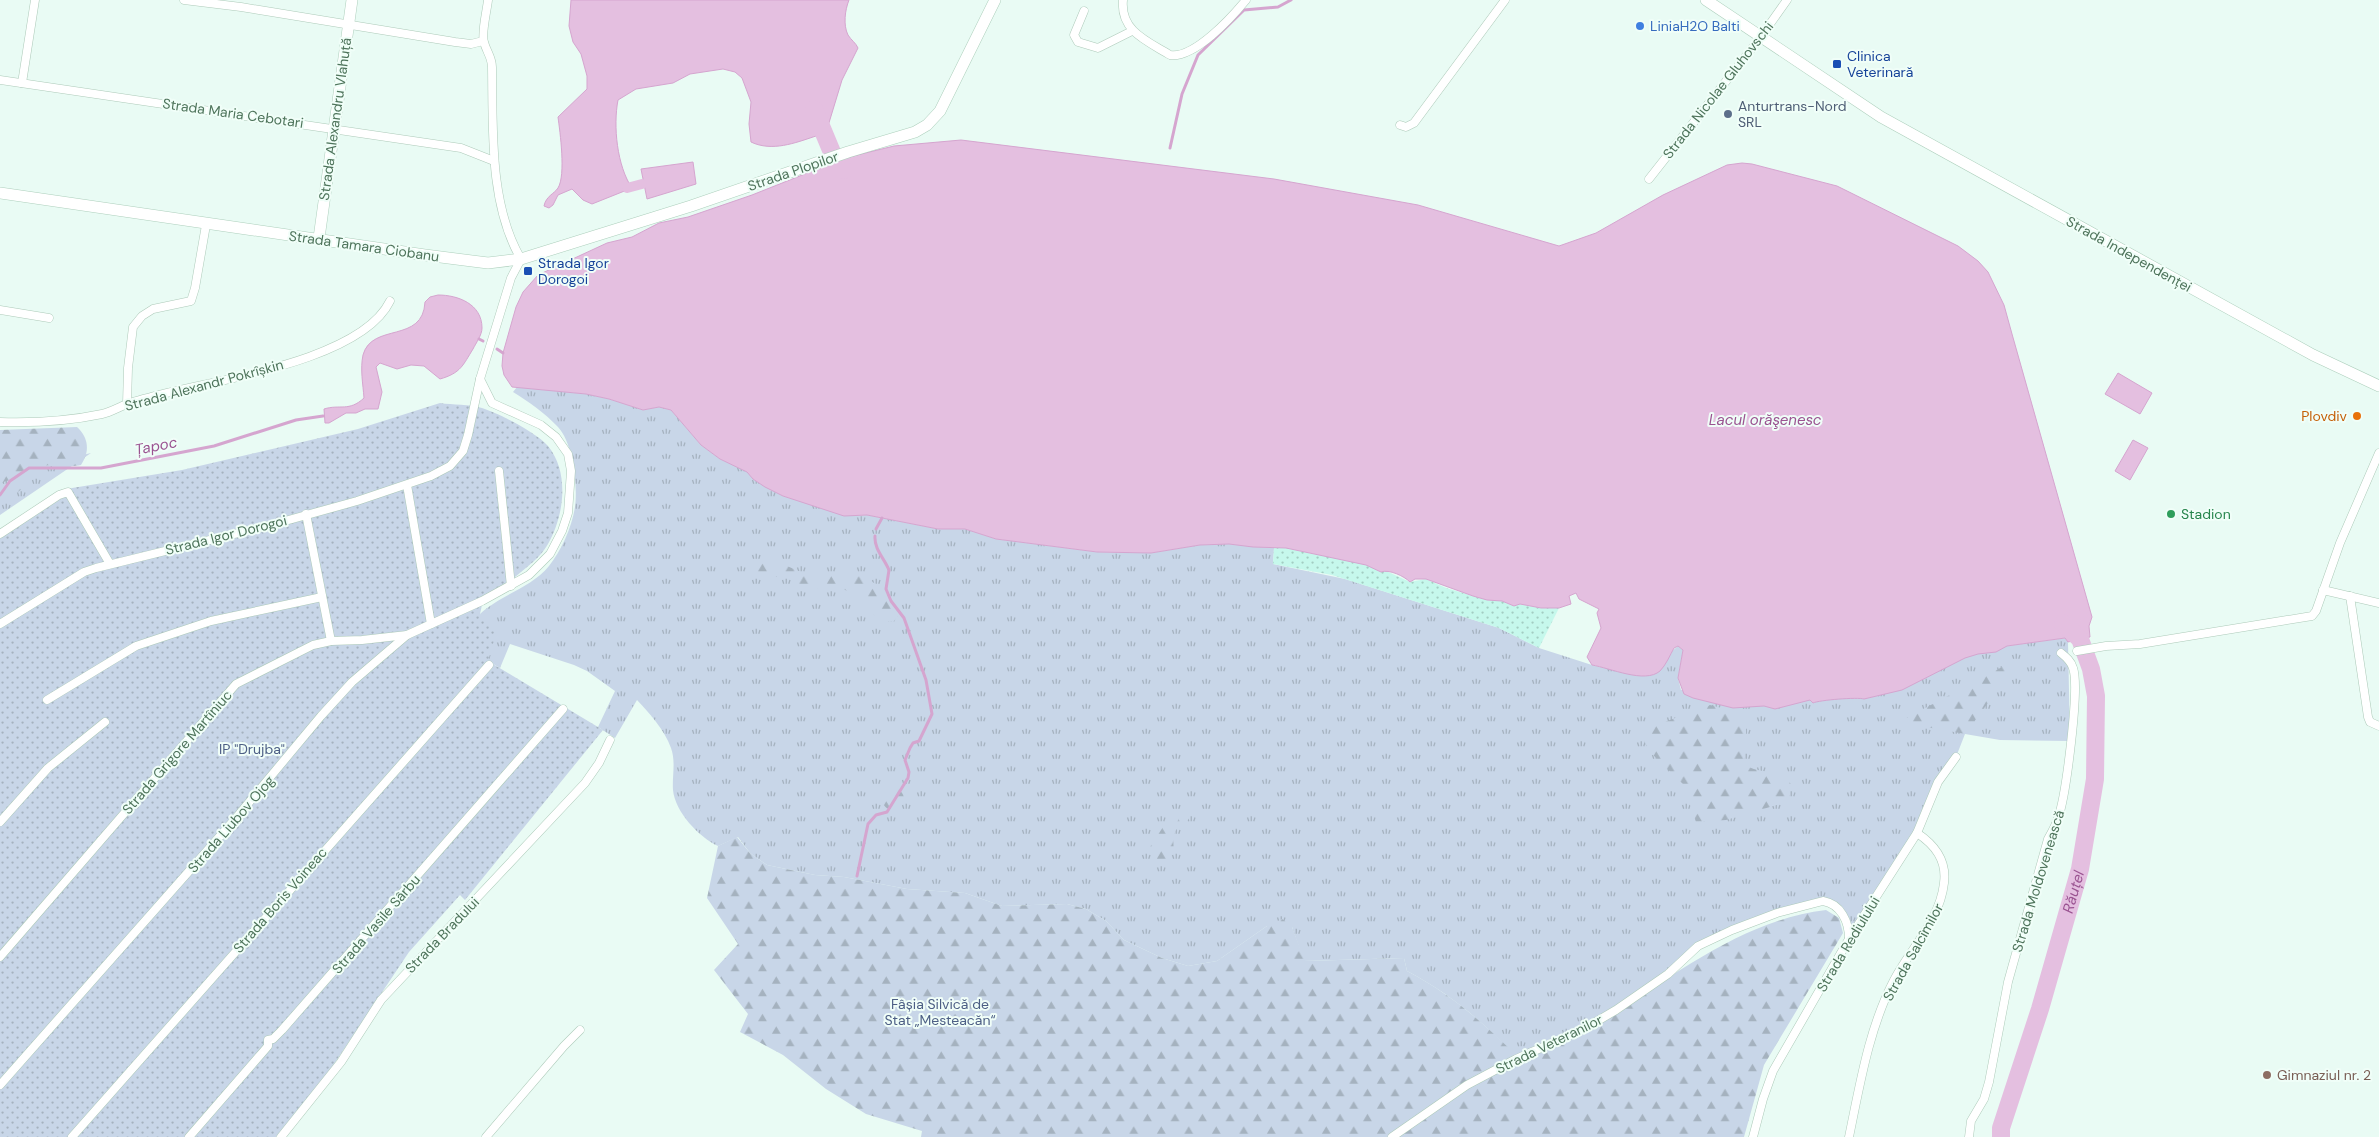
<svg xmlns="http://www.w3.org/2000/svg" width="2379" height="1137" viewBox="0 0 2379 1137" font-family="'DM Sans',sans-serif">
  <defs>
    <pattern id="grass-tufts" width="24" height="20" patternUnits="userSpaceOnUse" patternTransform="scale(1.25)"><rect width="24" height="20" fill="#c8d6e8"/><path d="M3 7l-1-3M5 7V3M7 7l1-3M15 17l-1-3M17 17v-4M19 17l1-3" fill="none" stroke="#a5b2bf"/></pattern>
    <pattern id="forest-firs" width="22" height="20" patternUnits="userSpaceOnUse" patternTransform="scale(1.25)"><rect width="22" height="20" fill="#c8d6e8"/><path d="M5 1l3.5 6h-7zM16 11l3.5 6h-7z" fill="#a5b2bf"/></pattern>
    <pattern id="sand-dots" width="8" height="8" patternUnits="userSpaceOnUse" patternTransform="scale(1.25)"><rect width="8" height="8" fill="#c6f8ec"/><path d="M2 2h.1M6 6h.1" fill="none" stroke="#a3cdc2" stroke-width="1.8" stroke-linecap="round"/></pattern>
    <pattern id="garden-dots" width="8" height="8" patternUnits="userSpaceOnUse" patternTransform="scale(1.25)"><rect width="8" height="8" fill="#c8d6e8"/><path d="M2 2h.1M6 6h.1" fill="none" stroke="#a5b2bf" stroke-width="1.8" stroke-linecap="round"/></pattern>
  </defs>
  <rect width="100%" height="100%" fill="#e9fbf4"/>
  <g fill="url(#grass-tufts)">
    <path d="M517,387L586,394L609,399L643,410L659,407L671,410L701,445L720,459L748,472L753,479L783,496L855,516L867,515L938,529H965L996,539L1097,552L1151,553L1200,545L1229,544L1274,548L1273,564L1345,579L1499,628L1539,648L1592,665L1643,676L1678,646L1683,650L1678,678L1681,690L2066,638L2068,642L2070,741L2000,740L1965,734L1956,757L1943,776L1917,833L1849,939L1847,924L1830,902L1797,907L1698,946L1641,994L1607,1016L1518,1058C1481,1021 1454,996 1407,971L1404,958L1304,961L1292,927L1267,926L1217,961L1188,966L1162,958L1124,940L1106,921L1086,909L1067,904L1002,906L965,893L907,889L844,877L815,875L767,865L750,853L738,837L718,846C699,837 675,812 673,790C672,776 676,762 671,748C664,729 650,714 637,700L615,738L598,727L615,691L587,671L574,665L510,644L500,668L488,661L480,614C500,595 531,588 549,566C561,551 572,527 575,507C578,486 573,443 558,427C545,413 529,402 513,392Z"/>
    <polygon points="91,453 0,515 0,475"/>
  </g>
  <g fill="url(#forest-firs)">
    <path d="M77,427C89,438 90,452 81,465C64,470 25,454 27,485L18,492L10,480L0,483V430Z"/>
    <polygon points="771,559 803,573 842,572 863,577 876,584 882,591 898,610 898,616 894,621 882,622 874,615 865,601 838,586 807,590 787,577 758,577 752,566 758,560"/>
    <polygon points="2016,665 1965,734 1899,722 2004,666"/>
    <path d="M1710,705L1741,713C1752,730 1741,747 1745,765C1759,773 1772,771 1787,776L1791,785L1789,797L1780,804L1726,820L1696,822L1683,784L1649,751L1644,741L1651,727Z"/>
    <circle cx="893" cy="799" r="11"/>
    <path d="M1187,811L1190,816C1187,824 1181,824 1176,830C1171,835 1175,847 1173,854L1164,862H1160L1149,850L1150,847L1165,824L1177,823L1180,815Z"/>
    <path d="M737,837L750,853L767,865L815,875L844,877L907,889L965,893L1002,906L1067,904L1086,909L1106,921L1124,940L1162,958L1188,966L1217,961L1267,926L1282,919L1292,927L1305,961L1404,958L1407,971C1454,996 1481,1021 1518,1057C1548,1043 1580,1031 1608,1015C1678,974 1743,920 1826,910L1839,918L1843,933L1764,1065L1744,1137H921L922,1131L866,1114L826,1089L783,1055L740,1032L748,1014L714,970L738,944L707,898L718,846Z"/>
  </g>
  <polygon fill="url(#sand-dots)" points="1274,548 1286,548 1313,554 1364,561 1410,582 1426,579 1446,588 1487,600 1502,601 1514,606 1520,604 1541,608 1559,608 1539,648 1499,628 1370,587 1332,575 1273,564"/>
  <path fill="url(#garden-dots)" d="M440,403C453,405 469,404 482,408C500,414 536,432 548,446C570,473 564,516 548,544C540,558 527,567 515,577L517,586L482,605L480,614L496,634L488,661L603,730L465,900L460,895L409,952L332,1067L276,1137H0V530L60,490L182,470L358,429Z"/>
  <g fill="#e4bfe0" stroke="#d5a5cf">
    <path d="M571,0H849C845,10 843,25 848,35C851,40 856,43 858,48L842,80L828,126L824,127V131L816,132V136C795,143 772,152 751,142L749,124L751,102L742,78L735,72L723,69L690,74L673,83L636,89L618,100C613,126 617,166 632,188L592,204L583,200L572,189L558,195L553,205L549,208L544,206C546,196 554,194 558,188C566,175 560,132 558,117L587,89V76L581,54L573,42L569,26Z"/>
    <path d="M961,140L1274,179L1418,205L1559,246L1596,233L1663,195L1727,165L1742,163L1752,164L1837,186L1958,246L1978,261L1988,272L2004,305L2012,334L2092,617L2089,626L2090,637L2068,642L2065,638L2007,646L1996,652L1978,654L1965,658L1902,690L1864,699C1858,697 1819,700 1813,703L1810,700L1775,709L1764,706L1733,708L1693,698L1684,694L1678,678L1683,650L1678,646L1674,648C1670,655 1666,665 1660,671C1645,684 1610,668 1592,665L1587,657L1601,628L1597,613L1599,609L1579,599L1576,593L1569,596L1571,604L1559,608H1541L1520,604L1514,606L1502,601L1487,600L1473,596L1426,579H1415L1410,582C1404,576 1389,569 1381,572L1366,565L1286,548L1253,547L1229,544L1200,545L1151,553L1097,552L996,539L965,529H938L867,515L844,516L783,496L765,487L753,479L747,472L720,459L701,445L671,410L659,407L643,410L609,399L586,394L512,387L504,375L502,366L503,353L516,307L523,292L538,275L607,243L632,237L659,223L688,217L752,195L845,158L894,146Z"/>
    <polygon points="693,162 696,184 647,199 641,169"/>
    <path d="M438,295C458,295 482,304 482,328C482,335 476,343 473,349C463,365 461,373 440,379L424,366L411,365L397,369L380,363L376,367L382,392L378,409H365L356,413H346L329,423H325L324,409C340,404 349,412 364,398C363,384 360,369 363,355C372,322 423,344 425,302L430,297Z"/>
    <polygon points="2118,373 2152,393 2140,414 2105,394"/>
    <polygon points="2133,440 2148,448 2130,480 2115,471"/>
  </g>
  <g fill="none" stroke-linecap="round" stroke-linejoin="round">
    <g stroke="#d5a5cf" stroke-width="3">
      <polyline points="1170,148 1182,94 1198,55 1244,10 1278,7 1291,0"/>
      <polyline points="479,339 483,341"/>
      <polyline points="497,349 503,353"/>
      <polyline points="0,495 10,481 29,468 101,468 214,446 296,420 323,416"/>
      <polyline points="876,529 882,518"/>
      <path d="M857,876L868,824L876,815L887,812L908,778L909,772L905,760L910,748L913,743L919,741L932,714L926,680L904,618L891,601L886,589L889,570C884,558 874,549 875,536"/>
    </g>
    <polyline stroke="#e4bfe0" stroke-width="10" points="627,188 642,184"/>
    <g stroke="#e4bfe0" stroke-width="18">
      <polyline points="814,109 836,162 844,170"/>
      <path id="s1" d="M2001,1137V1128L2040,1009L2080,869L2095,779L2096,696L2091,669L2080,639L2063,623"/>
    </g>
    <g stroke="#adcab9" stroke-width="9">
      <g id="street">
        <polyline points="184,0 241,7 455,42 471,44 483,41"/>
        <path d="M1123,0C1120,31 1147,41 1170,55C1194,59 1232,17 1246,0"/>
        <polyline points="1084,11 1074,35 1078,42 1098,48 1132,31"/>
        <polyline points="0,80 461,148 494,161"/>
        <polyline points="22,83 35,0"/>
        <polyline points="1400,125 1406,127 1414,123 1505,0"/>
        <polyline points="1649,179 1760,38 1787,0"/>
        <polyline points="0,310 49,318"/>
        <polyline points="127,404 128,368 133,327 142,316 153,309 191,301 195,288 206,225"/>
        <path d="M0,422C34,423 69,421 102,414C111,412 119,407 127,404C142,399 159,395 175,391C231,378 363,357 390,301"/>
        <polyline points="499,471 511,586"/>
        <polyline points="407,485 431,624"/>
        <polyline points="306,514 331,641"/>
        <polyline points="0,534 59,495 68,492 110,564"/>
        <polyline points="2323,590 2379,603"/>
        <polyline points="2350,596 2368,717 2370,722 2379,726"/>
        <path d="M0,624L84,572L96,568L267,526L357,501L431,476L450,466L463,451L468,435L480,379L511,278L521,259C489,205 493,128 492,67C492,57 486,51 484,42C481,34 487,10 488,0"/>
        <polyline points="2077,651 2106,646 2140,644 2312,616 2316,611 2340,543 2379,453"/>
        <polyline points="47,700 136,646 211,621 322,597"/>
        <polyline points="0,822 48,768 105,722"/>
        <polyline points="0,957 236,684 313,645 331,641 362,640 407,635"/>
        <polyline points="0,1085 236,818 321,716 352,682 407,635 482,601 529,575 550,554 562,531 568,513 571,471 568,454 556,437 541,425 492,403 480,379"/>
        <polyline points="72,1137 489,665"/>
        <polyline points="189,1137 262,1053 268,1046 268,1040 273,1039 282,1030 563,709"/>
        <polyline points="281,1137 341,1062 381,1000 585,783 599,763 610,740"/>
        <polyline points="486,1137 564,1046 580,1030"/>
        <path d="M1392,1137L1467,1085L1516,1059L1582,1030L1616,1010L1668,974L1698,946L1732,930L1777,913L1823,901C1841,904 1849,922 1849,939"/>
        <polyline points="1753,1137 1763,1099 1773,1071 1849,939 1917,833 1938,782 1956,757"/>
        <path d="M1849,1137C1860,1084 1869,1028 1894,980C1911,948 1940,920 1944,883C1947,860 1935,845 1917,833"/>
        <path d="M1969,1137L1971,1121L1984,1099L1989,1082L2008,982L2048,839C2052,832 2056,825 2058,818C2066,796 2080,687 2073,668C2071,661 2066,657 2061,653"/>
      </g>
    </g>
    <g stroke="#adcfbc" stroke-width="12">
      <g id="secondary">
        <polyline points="1706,0 1881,117 2313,355 2379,386"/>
        <polyline points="0,193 425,255 488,263 521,259 691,206 848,152 915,132 927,125 940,111 995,0"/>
        <polyline points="319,238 352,0"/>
      </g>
    </g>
    <use href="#street" stroke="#fff" stroke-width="8"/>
    <use href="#secondary" stroke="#fff" stroke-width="11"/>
  </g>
  <circle fill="#3f7fe0" stroke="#f0fef8" stroke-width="2" cx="1640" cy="26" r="5"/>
  <g fill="#1a4fb4" stroke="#f0fef8" stroke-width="2">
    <rect x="1832" y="59" width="10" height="10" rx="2.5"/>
    <rect x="523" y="266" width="10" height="10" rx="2.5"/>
  </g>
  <circle fill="#5c6f8a" stroke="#f0fef8" stroke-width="2" cx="1728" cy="114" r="5"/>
  <circle fill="#e8710a" stroke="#f0fef8" stroke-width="2" cx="2357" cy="416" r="5"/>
  <circle fill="#2e9e5b" stroke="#f0fef8" stroke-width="2" cx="2171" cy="514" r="5"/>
  <circle fill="#8d6e63" stroke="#f0fef8" stroke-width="2" cx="2267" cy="1075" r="5"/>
  <g text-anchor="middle" stroke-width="4" stroke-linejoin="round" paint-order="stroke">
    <g font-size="14" fill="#366cbe" stroke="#f0fef8" text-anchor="start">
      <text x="1650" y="31">LiniaH2O Balti</text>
    </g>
    <g font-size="14" fill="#164399" stroke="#f0fef8" text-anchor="start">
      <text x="1847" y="61">Clinica<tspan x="1847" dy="16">Veterinară</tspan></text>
      <text x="538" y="268">Strada Igor<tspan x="538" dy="16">Dorogoi</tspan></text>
    </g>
    <g font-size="14" fill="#4e745b" stroke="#f0fef8">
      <text transform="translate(1718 90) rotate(-52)" y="5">Strada Nicolae Gluhovschi</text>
      <text transform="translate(233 113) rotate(8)" y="5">Strada Maria Cebotari</text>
      <text transform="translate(335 119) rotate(-82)" y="5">Strada Аlexandru Vlahuță</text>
      <text transform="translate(793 171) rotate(-19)" y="5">Strada Plopilor</text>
      <text transform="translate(364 246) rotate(8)" y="5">Strada Tamara Ciobanu</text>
      <text transform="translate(2129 254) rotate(29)" y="5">Strada Independenței</text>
      <text transform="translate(204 385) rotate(-15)" y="5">Strada Alexandr Pokrîșkin</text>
      <text transform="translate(226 535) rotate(-14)" y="5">Strada Igor Dorogoi</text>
      <text transform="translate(177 752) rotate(-49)" y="5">Strada Grigore Martîniuc</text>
      <text transform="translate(231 824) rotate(-49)" y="5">Strada Liubov Ojog</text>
      <text transform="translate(2038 881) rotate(-73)" y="5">Strada Moldovenească</text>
      <text transform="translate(280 900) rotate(-49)" y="5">Strada Boris Voineac</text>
      <text transform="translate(376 924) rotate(-49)" y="5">Strada Vasile Sârbu</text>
      <text transform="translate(442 935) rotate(-46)" y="5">Strada Bradului</text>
      <text transform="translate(1848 944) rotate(-59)" y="5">Strada Rediulului</text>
      <text transform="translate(1913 952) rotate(-61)" y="5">Strada Salcîmilor</text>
      <text transform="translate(1549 1044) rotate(-26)" y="5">Strada Veteranilor</text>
    </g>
    <g font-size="14" fill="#4e5e75" stroke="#f0fef8" text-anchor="start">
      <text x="1738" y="111">Anturtrans-Nord<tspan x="1738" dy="16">SRL</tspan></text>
    </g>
    <g font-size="14" fill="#c56008" stroke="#f0fef8" text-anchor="end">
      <text x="2347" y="421">Plovdiv</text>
    </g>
    <g font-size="14" fill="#27864d" stroke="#f0fef8" text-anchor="start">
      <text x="2181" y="519">Stadion</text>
    </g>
    <g font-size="14" fill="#4d5f85" stroke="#f0fef8">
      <text x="252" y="754">IP "Drujba"</text>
      <text x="940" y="1009">Fâșia Silvică de<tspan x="940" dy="16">Stat „Mesteacăn“</tspan></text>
    </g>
    <g font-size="14" fill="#785e54" stroke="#f0fef8" text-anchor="start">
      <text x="2277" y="1080">Gimnaziul nr. 2</text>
    </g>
    <g font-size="15" font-style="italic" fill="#9a5391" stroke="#f0fef8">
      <text x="1765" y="425">Lacul orăşenesc</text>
      <text transform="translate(156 446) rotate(-11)" y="5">Țapoc</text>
      <text dy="5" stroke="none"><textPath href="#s1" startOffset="256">Răuțel</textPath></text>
    </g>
  </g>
</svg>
